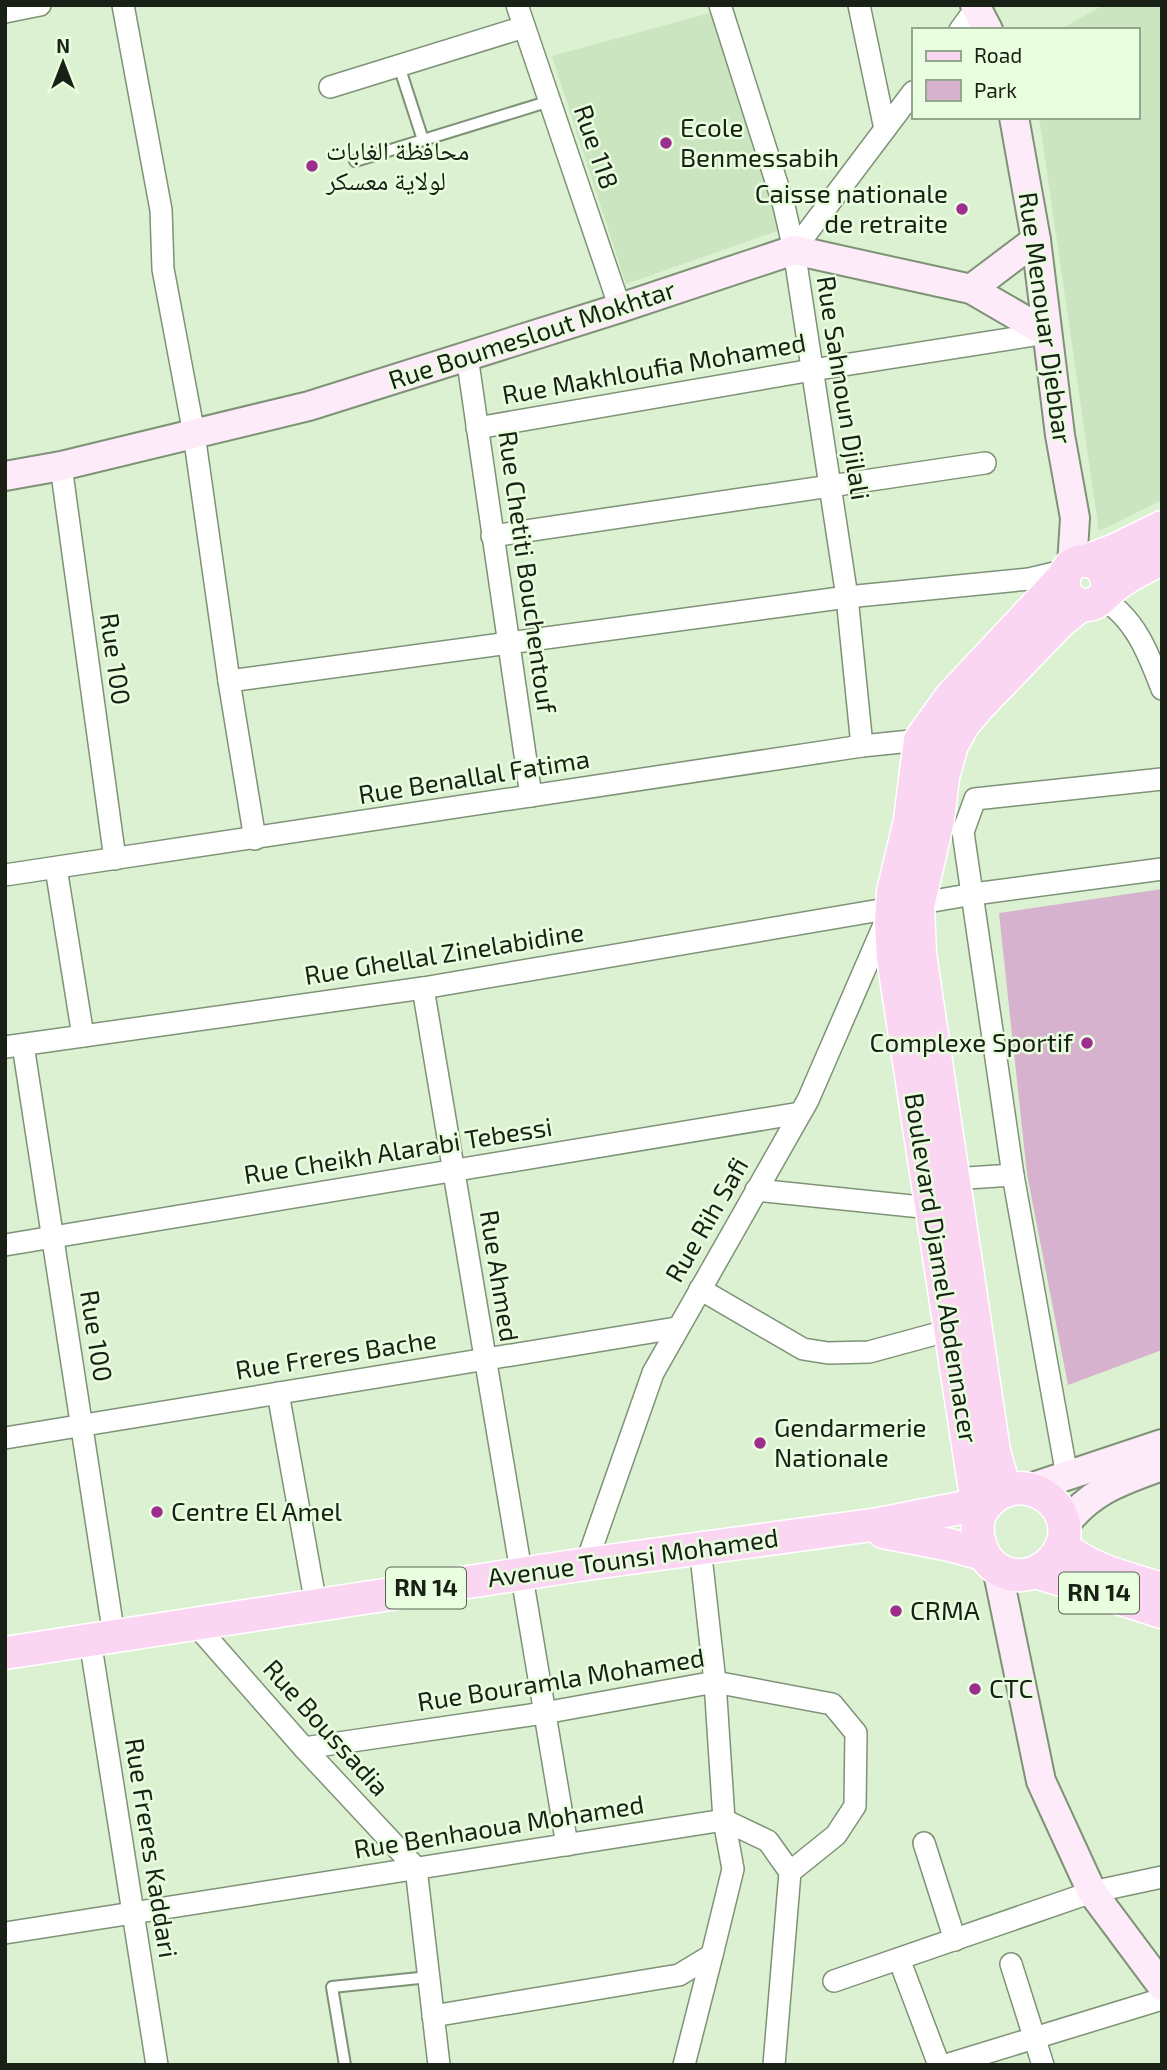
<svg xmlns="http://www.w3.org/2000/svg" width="1167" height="2070" viewBox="0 0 1167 2070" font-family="'Exo 2','Noto Naskh Arabic',sans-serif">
  <rect width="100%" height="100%" fill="#dbf1d2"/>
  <g fill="#cbe5c0">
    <polygon points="1104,5 1162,5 1162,500 1099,531 1039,117 1137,117 1137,30 1059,30"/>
    <polygon points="710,13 780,230 626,284 552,56"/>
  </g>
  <polygon fill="#d7b2cf" points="1162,889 1162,1350 1068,1385 1027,1174 999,913"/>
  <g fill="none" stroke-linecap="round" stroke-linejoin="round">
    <g stroke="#7e9276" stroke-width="14">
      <g id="lane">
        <polyline points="399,66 423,140"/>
        <polyline points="355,161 550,101"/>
        <polyline points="345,2065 332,1987 429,1977"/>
      </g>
    </g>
    <g stroke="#7e9276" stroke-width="24">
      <g id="street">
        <polyline points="123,5 161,210 163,269 194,434 229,681 255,839"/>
        <polyline points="517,5 620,308"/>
        <polyline points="720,5 784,206 794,250 847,597 862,746"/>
        <polyline points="859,5 885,129"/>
        <polyline points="5,12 40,5"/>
        <polyline points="960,30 976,8 982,5"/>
        <polyline points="330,87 524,27"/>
        <polyline points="794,250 913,92"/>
        <polyline points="467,356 531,796"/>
        <polyline points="477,428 812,370 1047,333"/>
        <polyline points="61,466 115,859"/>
        <polyline points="492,536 985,463"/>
        <path d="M1101,598C1135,617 1149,655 1162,689"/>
        <polyline points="229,681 847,597 1029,579 1067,570"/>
        <polyline points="56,868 83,1036"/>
        <polyline points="5,875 862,746 920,740 931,742"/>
        <polyline points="423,988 567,1845"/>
        <polyline points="23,1045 114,1636"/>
        <polyline points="5,1047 423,988 974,894 1162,869"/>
        <polyline points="952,1179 1013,1175"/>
        <polyline points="756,1190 931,1208"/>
        <polyline points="5,1245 800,1113"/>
        <polyline points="700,1289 803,1349 828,1353 869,1352 950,1330"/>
        <polyline points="278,1393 316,1605"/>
        <polyline points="5,1438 676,1328"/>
        <polyline points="1067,1476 1013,1175 963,832 975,799 1162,779"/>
        <polyline points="586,1564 653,1373 808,1100 887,918"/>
        <polyline points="195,1624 304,1748 416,1868 439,2065"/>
        <polyline points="90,1640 157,2065"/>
        <polyline points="304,1748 544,1713 715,1682 832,1704 856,1733 855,1806 836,1835 790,1872"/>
        <polyline points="924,1843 955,1940"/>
        <polyline points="5,1933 724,1820 768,1841 790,1872 774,2065"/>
        <polyline points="899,1959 939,2065"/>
        <polyline points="1011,1964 1043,2065"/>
        <polyline points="834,1981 1092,1892 1162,1877"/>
        <polyline points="433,2016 679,1975 712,1955 733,1869 724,1820 715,1682 700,1547"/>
        <polyline points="684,2065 712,1955"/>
        <polyline points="946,2065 1162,1999"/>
      </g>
    </g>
    <g stroke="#7e9276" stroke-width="32">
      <g id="secondary">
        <polyline points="975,5 988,30"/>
        <polyline points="1014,117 1036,240 1060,435 1075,518 1072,565"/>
        <polyline points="971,289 1036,240"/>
        <polyline points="5,476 61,466 309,406 620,308 794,250 971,289 1047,333"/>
        <polyline points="1030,1488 1162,1444"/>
        <path d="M1064,1526C1091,1490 1121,1481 1162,1466"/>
        <polyline points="997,1568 1041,1781 1092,1892 1162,1986"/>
      </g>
    </g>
    <g stroke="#fff" stroke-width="35">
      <g id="primary">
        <polyline points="1086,561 1115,550 1162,527"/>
        <path d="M1106,592C1114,558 1069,549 1064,579C1061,595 1078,611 1095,603C1102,599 1108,591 1115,586C1129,575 1145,567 1162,559"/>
        <polyline points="1005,1490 994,1451 920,954 918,906 938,820 943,777 952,745 963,725 979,706 1061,621 1081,605"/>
        <path d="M979,1516C1010,1457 1087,1503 1058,1553C1052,1562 1044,1569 1033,1573C995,1584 972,1550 979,1516L893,958L891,923L893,892L910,820L920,740L950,698L1065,575"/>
        <polyline points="883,1532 950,1545 983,1554"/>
        <path d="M1062,1546C1090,1570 1127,1578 1162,1589"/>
        <polyline points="1036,1572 1162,1612"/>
        <polyline points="5,1653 586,1564 879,1524 986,1503"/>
      </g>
    </g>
    <use href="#lane" stroke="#fff" stroke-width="10"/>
    <use href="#street" stroke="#fff" stroke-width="21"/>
    <use href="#secondary" stroke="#fdebf9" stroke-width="28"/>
    <use href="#primary" stroke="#fbd6f3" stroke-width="32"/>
  </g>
  <g fill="#9d2e8d" stroke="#e8fedf" stroke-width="2.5">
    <circle cx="666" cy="143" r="7"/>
    <circle cx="312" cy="166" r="7"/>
    <circle cx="962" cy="209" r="7"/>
    <circle cx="1087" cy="1043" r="7"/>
    <circle cx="760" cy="1443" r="7"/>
    <circle cx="157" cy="1512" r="7"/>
    <circle cx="896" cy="1611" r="7"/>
    <circle cx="975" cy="1689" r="7"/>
  </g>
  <g text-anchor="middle" stroke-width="5" stroke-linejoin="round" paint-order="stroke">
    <g fill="#e8fedf" stroke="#576352" stroke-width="2">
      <rect x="386" y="1567.5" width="80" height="41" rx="5"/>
      <rect x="1059" y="1572.5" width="80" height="41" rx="5"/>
    </g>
    <g font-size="24" font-weight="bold" fill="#192116">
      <text x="426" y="1596">RN 14</text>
      <text x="1099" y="1601">RN 14</text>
    </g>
    <g font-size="26" fill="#192116" stroke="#e8fedf" text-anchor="start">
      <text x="680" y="137">Ecole<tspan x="680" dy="30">Benmessabih</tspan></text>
      <text x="326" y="160">محافظة الغابات<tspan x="326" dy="30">لولاية معسكر</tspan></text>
      <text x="948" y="203" text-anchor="end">Caisse nationale<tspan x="948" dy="30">de retraite</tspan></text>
      <text x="1073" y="1052" text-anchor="end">Complexe Sportif</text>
      <text x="774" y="1437">Gendarmerie<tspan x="774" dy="30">Nationale</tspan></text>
      <text x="171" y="1521">Centre El Amel</text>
      <text x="910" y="1620">CRMA</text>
      <text x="989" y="1698">CTC</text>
    </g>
    <g font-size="26" fill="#192116" stroke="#e8fedf">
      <text transform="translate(596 147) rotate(71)" y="9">Rue 118</text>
      <text transform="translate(1045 318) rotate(82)" y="9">Rue Menouar Djebbar</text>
      <text transform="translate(532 335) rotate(-18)" y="9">Rue Boumeslout Mokhtar</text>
      <text transform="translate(654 369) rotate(-10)" y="9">Rue Makhloufia Mohamed</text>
      <text transform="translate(843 388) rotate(81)" y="9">Rue Sahnoun Djilali</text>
      <text transform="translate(527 572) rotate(82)" y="9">Rue Chetiti Bouchentouf</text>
      <text transform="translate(115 659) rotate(82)" y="9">Rue 100</text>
      <text transform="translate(474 777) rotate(-9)" y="9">Rue Benallal Fatima</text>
      <text transform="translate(444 954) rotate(-9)" y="9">Rue Ghellal Zinelabidine</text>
      <text transform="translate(398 1151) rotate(-9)" y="9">Rue Cheikh Alarabi Tebessi</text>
      <text transform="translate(707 1220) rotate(-60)" y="9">Rue Rih Safi</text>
      <text transform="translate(941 1268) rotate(81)" y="9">Boulevard Djamel Abdennacer</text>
      <text transform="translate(499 1276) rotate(81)" y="9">Rue Ahmed</text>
      <text transform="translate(96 1336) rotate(81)" y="9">Rue 100</text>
      <text transform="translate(336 1355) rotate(-9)" y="9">Rue Freres Bache</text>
      <text transform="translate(633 1558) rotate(-8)" y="9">Avenue Tounsi Mohamed</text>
      <text transform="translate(561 1680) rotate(-9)" y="9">Rue Bouramla Mohamed</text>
      <text transform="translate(326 1728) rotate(48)" y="9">Rue Boussadia</text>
      <text transform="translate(499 1827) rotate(-9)" y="9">Rue Benhaoua Mohamed</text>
      <text transform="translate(151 1848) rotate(81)" y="9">Rue Freres Kaddari</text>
    </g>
  </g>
  <rect width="1167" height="2070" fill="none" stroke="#192116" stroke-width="14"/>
  <rect x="912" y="28" width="228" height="91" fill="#e8fedf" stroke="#95a68f" stroke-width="2"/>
  <rect x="926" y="51" width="35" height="10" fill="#fbd6f3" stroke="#95a68f" stroke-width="2"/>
  <text x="974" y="63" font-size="21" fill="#192116">Road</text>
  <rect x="926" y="80" width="35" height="21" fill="#d7b2cf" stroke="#95a68f" stroke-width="2"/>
  <text x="974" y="98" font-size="21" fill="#192116">Park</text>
  <g transform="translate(63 63)" stroke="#e8fedf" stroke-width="5" paint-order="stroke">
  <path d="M0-5L12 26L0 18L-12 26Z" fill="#192116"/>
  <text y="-10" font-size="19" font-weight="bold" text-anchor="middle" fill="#192116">N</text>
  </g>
</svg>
